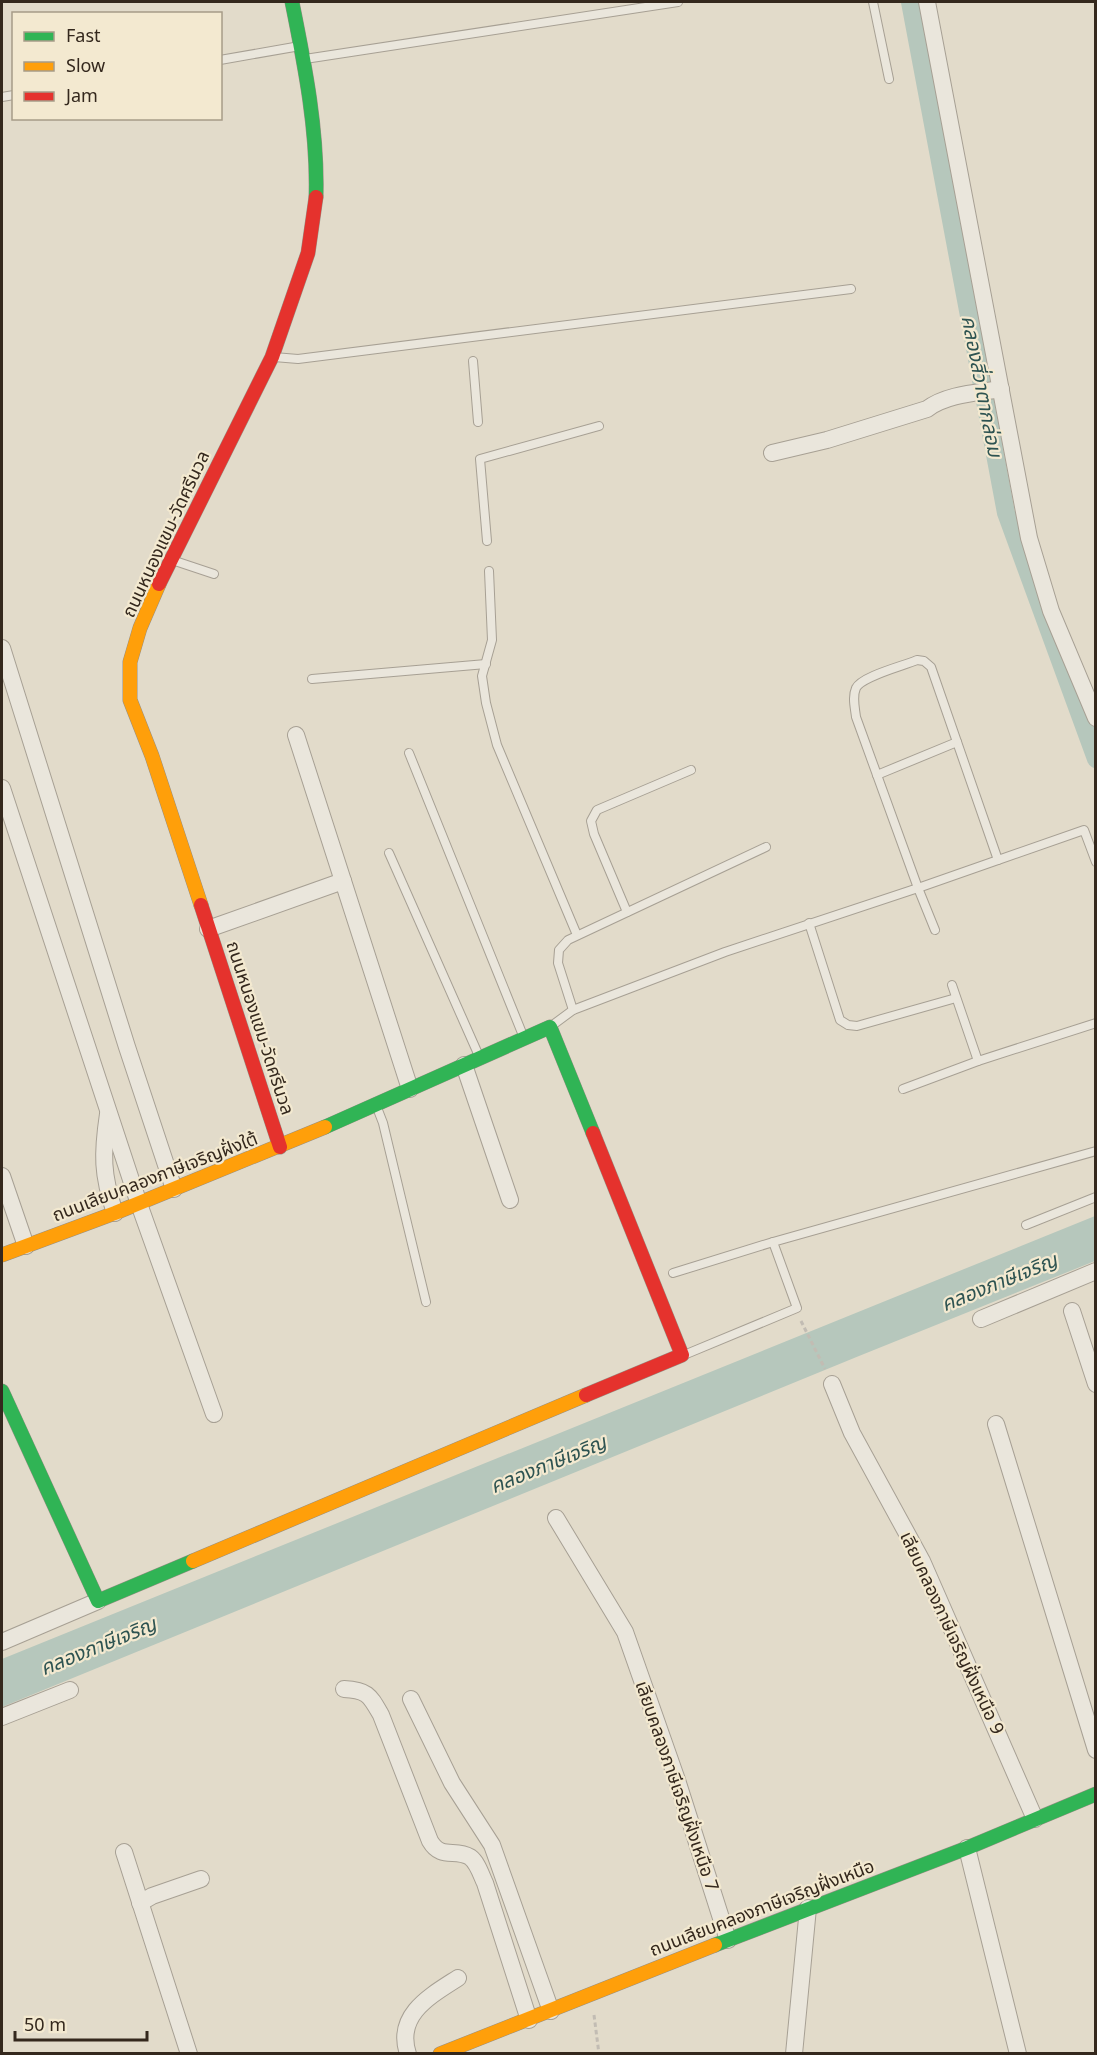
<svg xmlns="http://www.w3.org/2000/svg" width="1097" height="2055" viewBox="0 0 1097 2055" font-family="Georgia,'Noto Sans Thai',serif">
  <rect width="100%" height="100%" fill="#e2dbca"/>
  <polygon fill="#b6c7bc" points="1095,1216 1095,1261 859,1356 2,1707 2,1659"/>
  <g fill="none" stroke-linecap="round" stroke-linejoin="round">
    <polyline stroke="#b6c7bc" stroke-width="18" points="910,2 1006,513 1096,759"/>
    <g stroke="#a7a094" stroke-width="10">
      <g id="lane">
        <polyline points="873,2 889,79"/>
        <polyline points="305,59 678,2"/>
        <polyline points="220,60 300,46"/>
        <polyline points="2,97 14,95"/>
        <polyline points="274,357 298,359 851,289"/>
        <polyline points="473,361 478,422"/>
        <polyline points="487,541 480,459 599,426"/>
        <polyline points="172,560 214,574"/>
        <polyline points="489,571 492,640 482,676 486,703 497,745 577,935"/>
        <path d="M917,660L924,661L931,667L998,860L918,888L856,717C855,708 852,697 856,688C862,676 903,666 917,660Z"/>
        <polyline points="312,679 486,664"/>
        <polyline points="409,753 524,1038"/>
        <polyline points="877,775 957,742"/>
        <polyline points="389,853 479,1056"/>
        <polyline points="998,860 1084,830 1096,862"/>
        <polyline points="627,912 594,834 591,821 597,810 691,770"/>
        <polyline points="809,923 840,1020 848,1025 857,1026 956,998"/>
        <polyline points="952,985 978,1061 1096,1023"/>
        <polyline points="573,1010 558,963 559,950 568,940 766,847"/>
        <polyline points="550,1027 573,1010 725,952 918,888 935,930"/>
        <polyline points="903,1089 978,1061"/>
        <polyline points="376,1105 383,1123 426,1302"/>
        <polyline points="1026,1225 1096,1197"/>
        <polyline points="673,1273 773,1242"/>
        <polyline points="684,1355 797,1308 773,1242 1096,1151"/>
      </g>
    </g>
    <g stroke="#a7a094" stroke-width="18">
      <g id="street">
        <polyline points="927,2 1029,538 1051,611 1096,718"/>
        <path d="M772,453L827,440L927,409C947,394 977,393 1001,389"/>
        <polyline points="2,648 127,1047 174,1189"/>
        <polyline points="296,735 410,1089"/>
        <polyline points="2,788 139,1204 214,1414"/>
        <polyline points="208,929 343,881"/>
        <polyline points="464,1065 510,1200"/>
        <path d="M108,1114C102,1154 102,1175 115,1213"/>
        <polyline points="2,1176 26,1246"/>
        <polyline points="1072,1311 1096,1384"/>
        <polyline points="981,1319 1096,1271"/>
        <polyline points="832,1384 852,1433 922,1561 1035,1819"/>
        <polyline points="996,1424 1096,1750"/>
        <polyline points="556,1518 625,1632 677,1780 728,1940"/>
        <polyline points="2,1642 98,1601"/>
        <path d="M344,1689C368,1690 370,1696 381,1715L430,1841C441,1860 455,1848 470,1857C478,1863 481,1875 485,1883L529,2020"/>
        <polyline points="411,1699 452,1783 492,1845 551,2011"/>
        <polyline points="2,1717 70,1690"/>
        <polyline points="967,1848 1018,2054"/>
        <polyline points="124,1852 189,2054"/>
        <polyline points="140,1903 152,1896 201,1879"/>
        <path d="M408,2054C395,2015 430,1996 458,1978"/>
        <polyline points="794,2054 808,1908"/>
      </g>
    </g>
    <g stroke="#968f84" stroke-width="15">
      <g id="fast">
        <path d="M292,2C305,66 318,132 316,197"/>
        <polyline points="325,1127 550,1027 593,1133"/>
        <polyline points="2,1391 98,1601 193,1561"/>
        <polyline points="715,1945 967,1848 1096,1794"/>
      </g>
    </g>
    <g stroke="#968f84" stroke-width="15">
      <g id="slow">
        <polyline points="159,584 140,628 130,662 130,700 152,756 201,905"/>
        <polyline points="2,1255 115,1213 325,1127"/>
        <polyline points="193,1561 586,1395"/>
        <polyline points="440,2054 715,1945"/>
      </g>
    </g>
    <g stroke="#968f84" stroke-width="15">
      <g id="jam">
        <polyline points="159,584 272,357 308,253 316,197"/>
        <polyline points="201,905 280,1147"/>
        <polyline points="586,1395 682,1355 593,1133"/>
      </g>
    </g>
    <g stroke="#c2bcb3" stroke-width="3" stroke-dasharray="4.5 3" stroke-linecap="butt">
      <polyline points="801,1321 825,1369"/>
      <polyline points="594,2015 599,2054"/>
    </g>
    <use href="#lane" stroke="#eae6dc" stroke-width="8"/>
    <use href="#street" stroke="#eae6dc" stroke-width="16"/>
    <use href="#fast" stroke="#30b455" stroke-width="14"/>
    <use href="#slow" stroke="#ff9f0a" stroke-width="14"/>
    <use href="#jam" stroke="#e5322d" stroke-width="14"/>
  </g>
  <g text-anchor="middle" stroke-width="4.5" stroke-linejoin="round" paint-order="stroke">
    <g font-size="18" fill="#34281d" stroke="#f3e9d0">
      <text transform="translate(166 534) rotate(-65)" y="6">ถนนหนองแขม-วัดศรีนวล</text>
      <text transform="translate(260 1028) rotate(72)" y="6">ถนนหนองแขม-วัดศรีนวล</text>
      <text transform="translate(155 1177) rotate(-21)" y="6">ถนนเลียบคลองภาษีเจริญฝั่งใต้</text>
      <text transform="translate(952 1633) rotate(65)" y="6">เลียบคลองภาษีเจริญฝั่งเหนือ 9</text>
      <text transform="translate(677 1786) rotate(71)" y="6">เลียบคลองภาษีเจริญฝั่งเหนือ 7</text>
      <text transform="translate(762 1908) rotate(-21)" y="6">ถนนเลียบคลองภาษีเจริญฝั่งเหนือ</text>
    </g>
    <g font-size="20" font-style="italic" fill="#2d5351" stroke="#f3e9d0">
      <text transform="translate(982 386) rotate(79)" y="7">คลองสี่วาตากล่อม</text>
      <text transform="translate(999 1282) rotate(-22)" y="7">คลองภาษีเจริญ</text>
      <text transform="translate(548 1464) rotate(-22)" y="7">คลองภาษีเจริญ</text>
      <text transform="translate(98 1646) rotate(-22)" y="7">คลองภาษีเจริญ</text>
    </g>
  </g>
  <rect width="1097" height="2055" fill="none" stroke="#34281d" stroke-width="6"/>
  <rect x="12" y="12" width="210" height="108" fill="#f3e9d0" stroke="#a79c88" stroke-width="1.5"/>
  <rect x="24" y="32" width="30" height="9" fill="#30b455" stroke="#a79c88" stroke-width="1.5"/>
  <text x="66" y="42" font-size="18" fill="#34281d">Fast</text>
  <rect x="24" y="62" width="30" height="9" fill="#ff9f0a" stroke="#a79c88" stroke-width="1.5"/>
  <text x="66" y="72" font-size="18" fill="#34281d">Slow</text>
  <rect x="24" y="92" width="30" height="9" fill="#e5322d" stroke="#a79c88" stroke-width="1.5"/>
  <text x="66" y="102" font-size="18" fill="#34281d">Jam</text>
  <path d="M15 2031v9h132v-9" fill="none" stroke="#34281d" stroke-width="3"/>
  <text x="24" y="2031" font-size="18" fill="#34281d" stroke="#f3e9d0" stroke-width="4.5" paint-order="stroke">50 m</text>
</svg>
